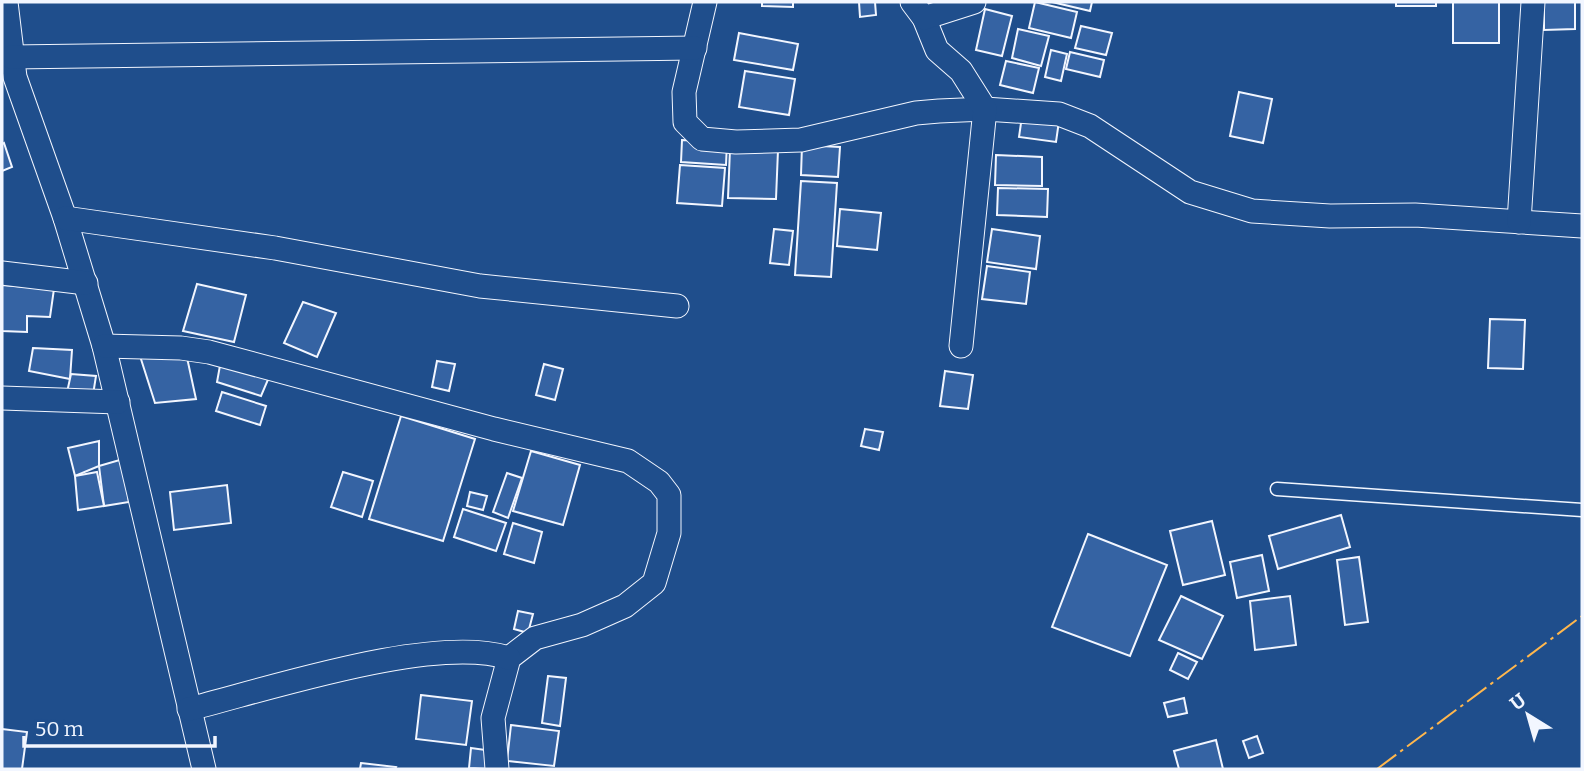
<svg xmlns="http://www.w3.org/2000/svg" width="1584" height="771" viewBox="0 0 1584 771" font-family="Bitter,serif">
  <rect width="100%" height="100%" fill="#1f4e8c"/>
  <g fill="#3563a3" stroke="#f2f6ff" stroke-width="2">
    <polygon points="762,2 793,2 793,7 762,6"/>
    <polygon points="859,2 875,2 876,15 860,17"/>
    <polygon points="1035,2 1077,12 1071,38 1029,28"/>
    <polygon points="1052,2 1092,2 1090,11"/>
    <rect x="1396" y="2" width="40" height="4"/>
    <rect x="1453" y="2" width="46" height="41"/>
    <polygon points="1544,2 1575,2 1575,29 1544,30"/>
    <polygon points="985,9 1012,16 1002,56 976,50"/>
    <polygon points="1081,26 1112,33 1106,55 1075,48"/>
    <polygon points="1018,29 1049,36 1041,66 1012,58"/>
    <polygon points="739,33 798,44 793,70 734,60"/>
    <polygon points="1051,50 1067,54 1061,81 1045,77"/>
    <polygon points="1070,52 1104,60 1100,77 1066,69"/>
    <polygon points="1006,61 1039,68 1033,93 1000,85"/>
    <polygon points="745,71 795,79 789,115 739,107"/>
    <polygon points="1239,92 1272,99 1263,143 1230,136"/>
    <polygon points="1022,116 1059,121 1056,142 1019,137"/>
    <polygon points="682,140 727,143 726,165 681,162"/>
    <polygon points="4,143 12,167 2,171 2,144"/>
    <polygon points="802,145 840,147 838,177 801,175"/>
    <polygon points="730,149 778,150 776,199 728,198"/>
    <polygon points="996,155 1042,157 1042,186 995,185"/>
    <polygon points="680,165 725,168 722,206 677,203"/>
    <polygon points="801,181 837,183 831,277 795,275"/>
    <polygon points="998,188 1048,189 1047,217 997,215"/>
    <polygon points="840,209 881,213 877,250 837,246"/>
    <polygon points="774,229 793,231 789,265 770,263"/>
    <polygon points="992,229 1040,236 1036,269 987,262"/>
    <polygon points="987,266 1030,272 1026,304 982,299"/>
    <polygon points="197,284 246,295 234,342 183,331"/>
    <polygon points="2,285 54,289 50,317 27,316 27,332 2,331"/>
    <polygon points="303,302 336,313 317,357 284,343"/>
    <polygon points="1490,319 1525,320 1523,369 1488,368"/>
    <polygon points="33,348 72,350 70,379 29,371"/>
    <polygon points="186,353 196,399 155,403 140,356"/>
    <polygon points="221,360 270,375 261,396 217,382"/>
    <polygon points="437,361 455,364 449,391 432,387"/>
    <polygon points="544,364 563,369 555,400 536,395"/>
    <polygon points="945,371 973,375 968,409 940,406"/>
    <polygon points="71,374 96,376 92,401 66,397"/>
    <polygon points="222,392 266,406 260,425 216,411"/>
    <polygon points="401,416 475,439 443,541 369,519"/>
    <polygon points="865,429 883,432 879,450 861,446"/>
    <polygon points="99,441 99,466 75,476 68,448"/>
    <polygon points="531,451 580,465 563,525 513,511"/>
    <polygon points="123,459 129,502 104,506 99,466"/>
    <polygon points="97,472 104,506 78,510 75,476"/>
    <polygon points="343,472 373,481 362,517 331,507"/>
    <polygon points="507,473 522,478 508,518 493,512"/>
    <polygon points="227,485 231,523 174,530 170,492"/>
    <polygon points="470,492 487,496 483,510 467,506"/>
    <polygon points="463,509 506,523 496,551 454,537"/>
    <polygon points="1341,515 1350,547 1278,569 1269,536"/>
    <polygon points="1212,521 1225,575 1183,585 1170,531"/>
    <polygon points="513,523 542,532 534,563 504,554"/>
    <polygon points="1088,534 1167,565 1130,656 1052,627"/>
    <polygon points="1262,555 1269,591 1237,598 1230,562"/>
    <polygon points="1359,557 1368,622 1345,625 1337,560"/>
    <polygon points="1181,596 1223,616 1202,659 1159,640"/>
    <polygon points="1290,596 1296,645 1255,650 1250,601"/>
    <polygon points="518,611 533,614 528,633 514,629"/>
    <polygon points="1178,653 1197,662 1188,679 1170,670"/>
    <polygon points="548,676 566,678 560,726 542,723"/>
    <polygon points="421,695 472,701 466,745 416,739"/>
    <polygon points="1184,698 1187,713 1168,717 1164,703"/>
    <polygon points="511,725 559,731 554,766 507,761"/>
    <polygon points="2,729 27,732 22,769 2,769"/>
    <polygon points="1257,736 1263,753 1249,758 1243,741"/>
    <polygon points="1216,740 1223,769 1179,769 1174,751"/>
    <polygon points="471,748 493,751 490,769 469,768"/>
    <polygon points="361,763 396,767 395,769 360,769"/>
  </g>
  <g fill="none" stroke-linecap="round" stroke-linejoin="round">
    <g stroke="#f2f6ff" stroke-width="15">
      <polyline id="lane" points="1277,489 1582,510"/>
    </g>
    <g stroke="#f2f6ff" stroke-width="25">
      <g id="street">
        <polyline points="6,2 15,77 65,218 104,346 204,769"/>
        <polyline points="705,2 684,92 685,122 702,139 736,142 801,140 916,113 939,111 985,109 1059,114 1090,126 1190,192 1252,211 1330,216 1415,215 1582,226"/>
        <polyline points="912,2 924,18 937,50 961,71 985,109 961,346"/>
        <polyline points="924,18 974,2"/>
        <polyline points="11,57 695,48"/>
        <polyline points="65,218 275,248 480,286 677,306"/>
        <polyline points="1519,222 1533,2"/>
        <polyline points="2,273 86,283"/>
        <polyline points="104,346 181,348 209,352 494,429 628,461 659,482 669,495 669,533 654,583 625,606 582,625 535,638 509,658 493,718 497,769"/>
        <polyline points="2,398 118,402"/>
        <path d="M189,709C269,689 434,634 509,658"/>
      </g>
    </g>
    <use href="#lane" stroke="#1f4e8c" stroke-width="12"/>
    <use href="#street" stroke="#1f4e8c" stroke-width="23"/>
    <polyline stroke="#ffb74d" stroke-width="2" stroke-dasharray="24 5 3.5 5" stroke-linecap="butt" points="1377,769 1582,616"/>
  </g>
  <rect width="1584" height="771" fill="none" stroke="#f2f6ff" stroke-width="7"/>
  <g transform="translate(1528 715) rotate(323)" stroke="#1f4e8c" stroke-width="5" paint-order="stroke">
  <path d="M0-5L12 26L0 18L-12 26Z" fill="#f2f6ff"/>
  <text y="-10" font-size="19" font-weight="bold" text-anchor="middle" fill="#f2f6ff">U</text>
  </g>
  <path d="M24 736v10h191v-10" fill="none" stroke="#f2f6ff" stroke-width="3.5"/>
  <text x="35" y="736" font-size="21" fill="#f2f6ff" stroke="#1f4e8c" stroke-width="5" paint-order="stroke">50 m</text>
</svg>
